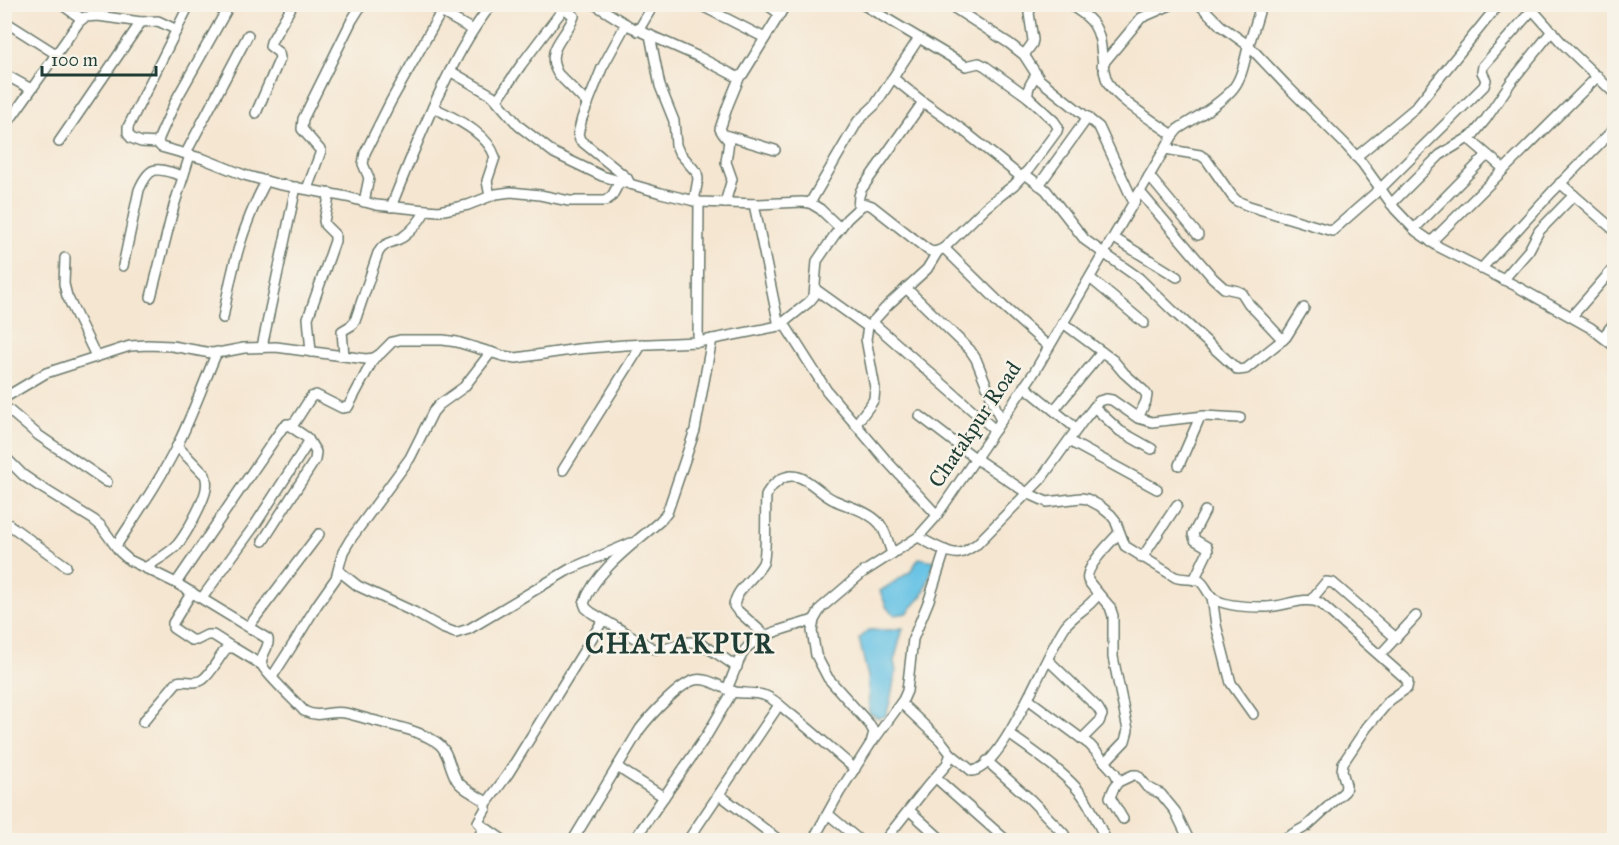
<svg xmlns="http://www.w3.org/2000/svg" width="1619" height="845" viewBox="0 0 1619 845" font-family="'IM FELL Great Primer',serif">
  <rect width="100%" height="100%" fill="#f7f3e8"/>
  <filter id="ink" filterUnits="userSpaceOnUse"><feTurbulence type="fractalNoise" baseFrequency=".0167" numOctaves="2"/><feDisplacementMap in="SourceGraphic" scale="12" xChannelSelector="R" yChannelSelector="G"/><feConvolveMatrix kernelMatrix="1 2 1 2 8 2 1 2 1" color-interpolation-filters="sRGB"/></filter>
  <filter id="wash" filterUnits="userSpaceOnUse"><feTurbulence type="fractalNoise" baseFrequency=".008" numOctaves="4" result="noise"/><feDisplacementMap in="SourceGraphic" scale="24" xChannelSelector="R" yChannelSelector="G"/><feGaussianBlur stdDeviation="1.35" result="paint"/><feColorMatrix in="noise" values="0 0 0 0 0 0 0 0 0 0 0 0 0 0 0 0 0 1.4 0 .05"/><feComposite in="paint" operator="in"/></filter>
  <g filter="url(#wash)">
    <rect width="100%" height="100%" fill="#f5e6d1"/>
    <g fill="#67c3e5" stroke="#43808c" stroke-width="1.5">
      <polygon points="919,558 935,561 923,595 907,613 895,615 887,608 880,591 910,572"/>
      <polygon points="903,628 894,661 896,671 890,701 886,716 878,718 869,713 868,677 859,639 869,630 889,630"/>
    </g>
  </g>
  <g filter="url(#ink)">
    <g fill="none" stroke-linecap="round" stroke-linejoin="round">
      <g stroke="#6a786b" stroke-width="12">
        <g id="street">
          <polyline points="61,4 82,19"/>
          <polyline points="230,4 176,100 159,138 158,143 161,147 204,159 244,175 277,184 347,197 376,205 426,210 439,211 468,205 496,194 511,192 540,195 569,201 605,201 612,196 620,181"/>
          <polyline points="427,4 473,30"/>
          <polyline points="594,4 629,26 699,57 737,77 743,74 786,4"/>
          <polyline points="698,4 765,38"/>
          <polyline points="766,4 780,14"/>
          <polyline points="862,4 966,66 979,63 985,66 1028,97"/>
          <polyline points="948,4 1010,44 1024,55 1040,80 1099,127 1134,203"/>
          <path d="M1069,4C1077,10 1089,16 1094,25C1105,42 1099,65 1108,83C1117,100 1157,123 1173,135"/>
          <polyline points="1199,4 1221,26 1249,46 1286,85 1345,144 1362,163 1395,209 1416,231 1439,247 1516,286 1591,328 1614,346"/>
          <polyline points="1530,7 1562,43 1614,93"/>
          <path d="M564,8L574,16C567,37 543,49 558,74L588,104"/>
          <polyline points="4,21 56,54"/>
          <polyline points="626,24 602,68 582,118 578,134 580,140 627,178 630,184"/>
          <polyline points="638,31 654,4"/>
          <polyline points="650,35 660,86 674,121 676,145 679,152 697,173 698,179 694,201"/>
          <polyline points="1024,55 1032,44 1033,40 1029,13 1032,4"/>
          <polyline points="1102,65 1141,18 1173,4"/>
          <polyline points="450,71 493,96 519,126 554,153 602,176 661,193 699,202 758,204 802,202 810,203 820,209 840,228"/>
          <polyline points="4,74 31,89"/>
          <polyline points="893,78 923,102 964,131 1021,177"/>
          <polyline points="497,100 521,65 567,4"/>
          <path d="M433,107C455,119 487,132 495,157L487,181L490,196"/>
          <polyline points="256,113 280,58 279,53 270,46 271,42 293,4"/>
          <polyline points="4,128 79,22 85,17 98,16 141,22 158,21 177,30"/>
          <polyline points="725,135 775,150"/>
          <polyline points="1468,138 1504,169"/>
          <polyline points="59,142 141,22"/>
          <polyline points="158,143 141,142 131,138 128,133 128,127 188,7 194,4"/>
          <polyline points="1165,149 1200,155 1206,159 1232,196 1237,201 1249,206 1332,231 1380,189 1484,86 1486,80 1482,72 1483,66 1533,9"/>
          <polyline points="186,153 248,35"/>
          <polyline points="1356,157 1415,108 1499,4"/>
          <polyline points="1025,174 1046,190 1085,240 1139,278 1173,311 1238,370 1246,369 1286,337 1304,308"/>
          <polyline points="1149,176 1198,235"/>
          <polyline points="1560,183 1614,230"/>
          <polyline points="1039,185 1088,117"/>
          <polyline points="307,189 321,151 302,129 303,119 352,20 362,4"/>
          <polyline points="1140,192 1213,278 1224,288 1238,291 1242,293 1249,304 1283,340"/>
          <polyline points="364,202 369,178 363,164 365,153 391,101 441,12"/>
          <polyline points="725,203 732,179 726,162 729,141 723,134 720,129 728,105 740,76"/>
          <polyline points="810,203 858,121 875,105 919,38"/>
          <polyline points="754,204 779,326"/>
          <polyline points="1391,204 1440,155 1473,135 1486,119 1511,82 1552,31"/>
          <path d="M391,207C405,171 420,136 436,100C452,66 468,34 492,4"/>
          <polyline points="858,209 859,196 861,190 923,102"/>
          <polyline points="1414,229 1487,155"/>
          <polyline points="1114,238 1177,277"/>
          <polyline points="1431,242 1598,76"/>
          <polyline points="944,248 1003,306 1049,347"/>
          <polyline points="65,258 64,284 67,296 96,356"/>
          <path d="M123,266L139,190C151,162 158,169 183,176"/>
          <polyline points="1481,269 1552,192 1614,129"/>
          <polyline points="1090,278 1144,323"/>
          <polyline points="1503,280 1529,250 1539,231 1574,195"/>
          <polyline points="906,288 970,350 976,359 1001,421"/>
          <polyline points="815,289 868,327"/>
          <polyline points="151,297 174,206 190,155"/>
          <polyline points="1572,316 1614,268"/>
          <path d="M223,318C232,267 242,227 266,181"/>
          <polyline points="783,322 827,391 886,460 937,515"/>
          <polyline points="872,322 995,430"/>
          <polyline points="1063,323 1113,360 1124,373 1144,391 1147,395 1146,401 1138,418"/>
          <polyline points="1603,337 1614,323"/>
          <path d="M712,339L695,430L667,513L660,521C634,544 596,570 584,603L586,608L592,613L652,648C666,652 676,644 690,642C702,641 726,660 737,667"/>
          <polyline points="698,342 699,202"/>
          <polyline points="262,347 296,187"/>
          <polyline points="311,352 308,318 335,241 335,235 325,225 324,221 330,193"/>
          <path d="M344,356L342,331L352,325L355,321L378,253C385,241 392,244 403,237C413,230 420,221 426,210"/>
          <polyline points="1024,386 1077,429"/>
          <path d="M4,398L46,373L130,346L148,345L172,346L211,353L223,352L244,348L276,347L366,359L374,358L380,354L392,342L400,340H443L457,342L503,356L516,358L578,349L625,345L698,342L779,326L809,302L814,296L817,261L834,236L847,219L861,206L866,204L872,206L928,250L933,252L938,251L944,248L986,207L1014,185L1029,169L1057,131L1058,127L1054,121L1028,97C1027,88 1031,83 1036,75"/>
          <polyline points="4,406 38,435 107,482"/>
          <polyline points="1094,407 1120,431 1152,449"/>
          <polyline points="1054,410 1102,352"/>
          <path d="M920,416L975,458L1027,493L1047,502L1081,498L1087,499L1100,506L1111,515L1115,520L1125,546L1175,577C1182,580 1191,578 1198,580C1205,583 1207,593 1213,598C1223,606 1251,607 1264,607C1282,608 1304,595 1320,603L1405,678L1408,682L1407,688L1390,700L1367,727L1343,763L1342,771L1346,785L1345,791L1307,826L1282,840"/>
          <polyline points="856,424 871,404 874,399 875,388 866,339 868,327 888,305 927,269 938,251"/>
          <polyline points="1069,441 1157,489"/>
          <path d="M4,456L23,475L39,486L94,520L101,526L120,552L129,560L176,583L268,639C270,648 259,656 262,665C264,672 297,703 304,711C320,719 329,710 345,713C355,715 366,719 376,721C395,726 415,730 433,740C449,748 448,765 456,779C461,788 476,795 485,801L486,808L478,822L480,824L503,840"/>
          <polyline points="1179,465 1200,417"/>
          <polyline points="563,470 642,344"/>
          <polyline points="4,521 66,566"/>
          <path d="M918,537C928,542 949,555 959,553C966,552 971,547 977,544L1041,479L1082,422L1099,401L1106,399L1112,400L1138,418L1152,422L1204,416L1240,418"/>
          <polyline points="263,541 315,460 316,452 308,439"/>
          <path d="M116,546C138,512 161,479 179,442C193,413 204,382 217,352"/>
          <polyline points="1142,558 1177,505"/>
          <path d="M145,568C155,561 167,555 176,546C185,537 204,501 206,489C207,483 207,480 205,475L177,446"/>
          <polyline points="339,571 358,586 414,612 442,628 456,633 469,629 570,569 631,543"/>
          <polyline points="1194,580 1208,551 1207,547 1195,540 1193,534 1205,511"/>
          <polyline points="176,583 283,427 295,422 311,397 316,395 342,408 348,407 374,358"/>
          <polyline points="192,592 173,623 173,628 191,640 197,640 207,635 213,635 232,647"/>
          <polyline points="1097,592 1110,607 1113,616 1113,657 1128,730 1125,741 1105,762"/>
          <polyline points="1212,597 1216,625 1231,683 1253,714"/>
          <polyline points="202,598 255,525 308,443 308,439 306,437 287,424"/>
          <polyline points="1311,600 1326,582 1333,583 1396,638"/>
          <polyline points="249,626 319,534"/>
          <path d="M766,636L737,610L734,606C736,588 755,578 763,563C767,554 765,509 766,496C769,488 774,484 781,479C802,467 817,493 834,500C849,507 869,511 880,524C886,532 889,544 892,554"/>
          <polyline points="1380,655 1416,616"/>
          <polyline points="1048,660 1098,708 1102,715 1099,722 1082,739"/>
          <polyline points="272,677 292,646 317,605 336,578 343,552 350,540 410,458 433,412 439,405 464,387 491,352"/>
          <path d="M727,689C733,676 737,661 745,650C757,634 795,626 814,620"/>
          <polyline points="1028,699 1090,745 1115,773 1118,779 1118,782 1114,788 1110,797 1123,819"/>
          <path d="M143,722L177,682C185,679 194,685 202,680C211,675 219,656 227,648H234L262,665"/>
          <path d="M1009,734C1033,751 1072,777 1087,802C1094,814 1100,828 1106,840"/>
          <polyline points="873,741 903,700 907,691 913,639 929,600 945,550"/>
          <path d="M951,754L972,771C1004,768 1046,652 1066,625C1075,614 1088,608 1096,597L1097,592C1094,588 1090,584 1088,580C1084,568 1111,542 1119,533"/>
          <polyline points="987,761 1030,799 1064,834 1067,840"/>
          <polyline points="617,767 664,797"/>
          <polyline points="936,778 1006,840"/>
          <polyline points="1118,782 1133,775 1137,775 1140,778 1147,787 1161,794 1175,811 1189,840"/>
          <polyline points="720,795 779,840"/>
          <polyline points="486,804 508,774 603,620"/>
          <polyline points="909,810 942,840"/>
          <polyline points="828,814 859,840"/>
          <polyline points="478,840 483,827"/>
          <path d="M573,840L640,729C650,716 679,684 695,680C708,677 721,688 734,692C744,694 756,692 766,696C774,699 781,706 788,712C811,730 833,750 855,769"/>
          <polyline points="634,840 707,735 733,691"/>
          <polyline points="688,840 779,705"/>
          <path d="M813,840L839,793L871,743L874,732L870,725L828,678L816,655L812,631L814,620L821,608L862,573L918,537L935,518L1035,371L1173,135L1178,129C1196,117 1216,107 1231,91C1243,78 1244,61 1249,44C1253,31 1258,18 1261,4"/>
          <polyline points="885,840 926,788 947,764 951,754 941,741 901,703"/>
        </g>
      </g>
      <use href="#street" stroke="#fff" stroke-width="9"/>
    </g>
  </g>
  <g text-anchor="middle" stroke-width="5" stroke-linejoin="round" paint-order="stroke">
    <g font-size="22" fill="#1f3d34" stroke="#f7f3e8">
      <text transform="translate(974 424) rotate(-56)" y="8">Chatakpur Road</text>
    </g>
    <g font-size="28" font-weight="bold" letter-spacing="1.5" fill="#1f3d34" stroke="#f7f3e8">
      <text x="680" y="653">CHATAKPUR</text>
    </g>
  </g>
  <rect width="1619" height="845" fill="none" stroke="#f7f3e8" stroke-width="24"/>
  <path d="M42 66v9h114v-9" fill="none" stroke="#1f3d34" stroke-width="3"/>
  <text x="51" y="66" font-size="18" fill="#1f3d34" stroke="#f7f3e8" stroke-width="4.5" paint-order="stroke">100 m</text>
</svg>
